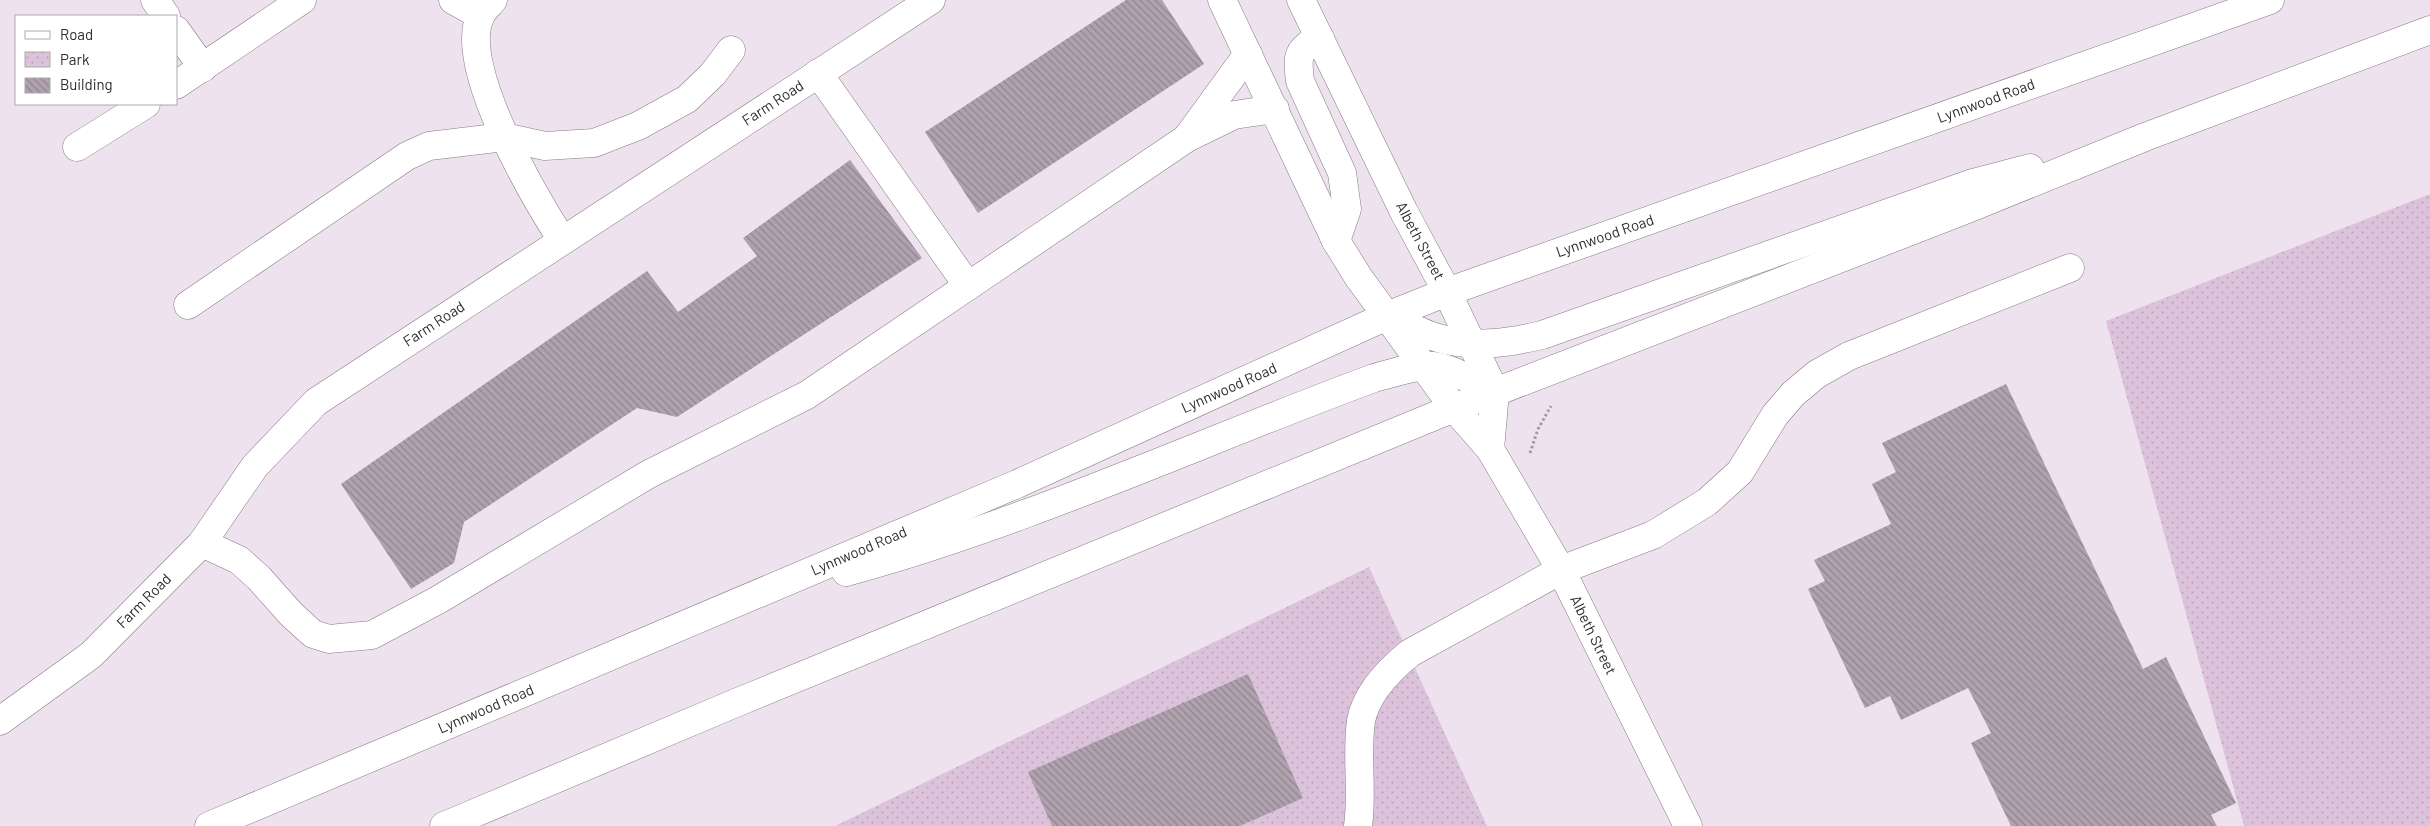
<svg xmlns="http://www.w3.org/2000/svg" width="2430" height="826" viewBox="0 0 2430 826" font-family="Barlow,sans-serif">
  <defs>
    <pattern id="park-dots" width="8" height="8" patternUnits="userSpaceOnUse" patternTransform="scale(1.25)"><rect width="8" height="8" fill="#ddc2dc"/><path d="M2 2h.1M6 6h.1" fill="none" stroke="#bea7bd" stroke-width="1.8" stroke-linecap="round"/></pattern>
    <pattern id="building-back-hatch" width="6" height="6" patternUnits="userSpaceOnUse" patternTransform="scale(1.25)"><rect width="6" height="6" fill="#afa2ae"/><path d="M-1 5l2 2M0 0l6 6M5-1l2 2" fill="none" stroke="#8f848e"/></pattern>
  </defs>
  <rect width="100%" height="100%" fill="#efe2ef"/>
  <g fill="url(#park-dots)">
    <polygon points="2430,194 2430,826 2244,826 2106,321"/>
    <polygon points="1369,567 1487,826 835,826"/>
  </g>
  <g fill="url(#building-back-hatch)">
    <polygon points="1126,0 1162,0 1204,64 978,213 925,132"/>
    <polygon points="850,160 922,258 677,417 637,408 464,522 454,563 411,589 341,484 647,271 678,312 757,256 743,238"/>
    <polygon points="2006,384 2143,669 2166,657 2236,803 2211,815 2217,826 2011,826 1971,743 1991,733 1968,688 1901,720 1890,696 1865,708 1808,589 1825,581 1814,560 1891,524 1872,484 1896,472 1882,443"/>
    <polygon points="1248,674 1303,798 1240,826 1052,826 1028,772"/>
  </g>
  <g fill="none" stroke-linecap="round" stroke-linejoin="round">
    <g stroke="#877a86" stroke-width="29">
      <g id="minor">
        <polyline points="155,0 166,16"/>
        <polyline points="453,0 480,15"/>
        <path d="M493,0C489,5 483,10 481,15C455,63 535,198 562,240"/>
        <polyline points="1222,0 1336,241 1359,278 1454,408 1490,449 1561,570 1688,826"/>
        <polyline points="1301,0 1404,212 1447,292 1495,392 1490,449"/>
        <polyline points="176,30 203,68"/>
        <path d="M1320,38C1297,50 1297,55 1300,81L1342,173L1347,209L1336,241"/>
        <polyline points="818,73 968,286"/>
        <polyline points="176,85 302,0"/>
        <polyline points="1189,135 1248,54"/>
        <polyline points="77,147 146,104"/>
        <polyline points="188,305 407,156 429,146 504,137 545,146 594,143 638,126 687,99 713,74 731,50"/>
        <polyline points="202,543 239,560 259,578 291,614 313,634 329,639 372,635 438,600 649,474 807,395 1187,138 1234,115 1275,109"/>
        <polyline points="0,721 91,655 202,543 255,466 316,402 931,0"/>
        <path d="M1358,826C1363,792 1356,755 1361,721C1366,694 1389,670 1410,653L1561,570L1653,535L1707,502L1740,472L1775,415L1793,394L1817,374L1849,356L2070,268"/>
      </g>
    </g>
    <g stroke="#877a86" stroke-width="29">
      <g id="major">
        <path d="M1387,316C1404,324 1420,333 1438,338C1472,348 1508,343 1542,335L1973,183L2030,168"/>
        <path d="M846,572C1026,523 1198,443 1374,378C1390,374 1407,368 1423,366C1447,363 1474,383 1495,392"/>
        <polyline points="209,826 1017,484 1387,316 1447,292 2270,0"/>
        <polyline points="444,826 738,702 1454,408 1965,210 2145,137 2430,30"/>
      </g>
    </g>
    <polyline stroke="#a399a3" stroke-width="3" stroke-dasharray="2.5 2.5" stroke-linecap="butt" points="1530,453 1538,429 1551,406"/>
    <use href="#minor" stroke="#fff" stroke-width="28"/>
    <use href="#major" stroke="#fff" stroke-width="28"/>
  </g>
  <g text-anchor="middle" stroke-width="5" stroke-linejoin="round" paint-order="stroke">
    <g font-size="15" fill="#2f2a2f" stroke="#fff">
      <text transform="translate(1986 101) rotate(-20)" y="5">Lynnwood Road</text>
      <text transform="translate(773 103) rotate(-33)" y="5">Farm Road</text>
      <text transform="translate(1605 236) rotate(-19)" y="5">Lynnwood Road</text>
      <text transform="translate(1420 241) rotate(62)" y="5">Albeth Street</text>
      <text transform="translate(434 324) rotate(-33)" y="5">Farm Road</text>
      <text transform="translate(1229 388) rotate(-24)" y="5">Lynnwood Road</text>
      <text transform="translate(859 551) rotate(-23)" y="5">Lynnwood Road</text>
      <text transform="translate(144 601) rotate(-45)" y="5">Farm Road</text>
      <text transform="translate(1593 635) rotate(64)" y="5">Albeth Street</text>
      <text transform="translate(486 709) rotate(-23)" y="5">Lynnwood Road</text>
    </g>
  </g>
  <rect x="15" y="15" width="162" height="90" fill="#ffffff" stroke="#acaaac"/>
  <rect x="25" y="31" width="25" height="8" fill="#ffffff" stroke="#acaaac"/>
  <text x="60" y="40" font-size="15" fill="#2f2a2f">Road</text>
  <rect x="25" y="52" width="25" height="15" fill="url(#park-dots)" stroke="#acaaac"/>
  <text x="60" y="65" font-size="15" fill="#2f2a2f">Park</text>
  <rect x="25" y="78" width="25" height="15" fill="url(#building-back-hatch)" stroke="#acaaac"/>
  <text x="60" y="90" font-size="15" fill="#2f2a2f">Building</text>
</svg>
